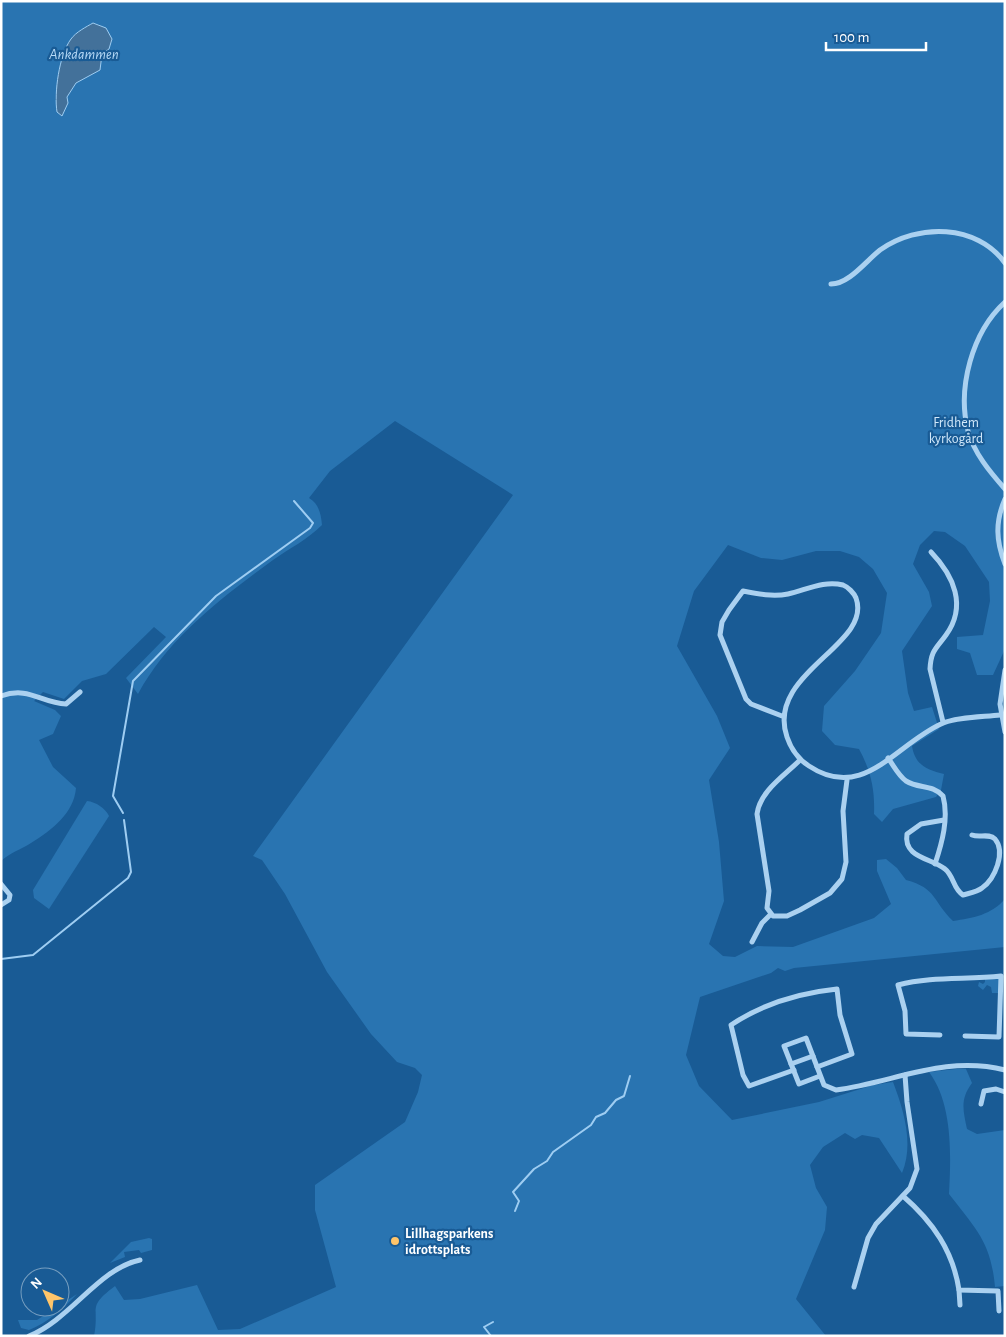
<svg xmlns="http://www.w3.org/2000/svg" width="1006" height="1337" viewBox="0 0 1006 1337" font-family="'Alegreya Sans',sans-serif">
  <rect width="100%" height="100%" fill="#195b95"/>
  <g fill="#2974b1" fill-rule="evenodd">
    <path d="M1,1H1005V649L993,675H977L970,653L957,649V637L983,635L990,601L989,582L965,546L945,532L934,531L920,545L913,564L929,592L932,606L902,651L908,693L914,711L932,707L939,729L912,746C915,765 927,770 944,774L941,790L936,797L893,809L882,822L874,814C875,790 871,771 859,749L835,745L822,731L824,706L855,671L881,633L887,593L873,569L859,557L840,551H816L782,560L761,558L728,545L694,591L677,646L717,716L730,748L709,780L719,842L724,901L709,944L723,956L735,957L757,946L793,947L874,918L891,904L877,871V860L886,859L897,868L906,880C937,888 933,902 953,921C973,918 991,915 1005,899V947L794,968L785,971L778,968L771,973L700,997L686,1055L699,1086L732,1120L819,1102L873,1085L893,1082C904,1111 914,1144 902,1173L879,1138L862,1135L855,1139L845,1133L823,1147L810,1165L816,1188L827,1207L825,1230L796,1299L826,1336H94C100,1306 86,1308 115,1286L124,1300L140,1299L197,1285L218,1330L240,1329L336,1287L315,1210V1185L405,1122L418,1092L422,1075L415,1068L397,1062L371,1034L327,972L285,894L262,860L253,856L513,495L395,421L330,471L309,498C319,504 321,514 322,525C307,540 290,548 273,560C222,597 168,638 138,694L126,678L166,637L154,627L106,674L82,681L64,699L43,692L34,701L55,710L61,716L53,734L39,740L53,767L76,788C74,813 52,830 31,843C20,850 11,852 1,861ZM93,23L100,25L112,40L109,49L102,54L100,69L76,83L67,97L55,100C60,68 62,39 93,23Z"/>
    <path d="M87,801C96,802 105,808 109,816L49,909L34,898L33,890Z"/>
    <polygon points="999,978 1000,993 992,993 991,987 987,985 983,990 978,986 979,982 983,984 985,982 985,979"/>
    <path d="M956,1069H966L972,1083C960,1099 963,1110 967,1129L977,1134L1005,1130V1286L995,1287C991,1242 976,1229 949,1194C951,1156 953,1104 929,1072Z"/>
    <polygon points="149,1238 152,1239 152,1250 141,1253 139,1250 124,1252 125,1257 110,1263 131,1242"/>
    <path d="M77,1294C64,1308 47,1323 29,1330L21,1328L18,1320H37Z"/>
  </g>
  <path fill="#43719a" stroke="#9ecdf2" d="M93,23L106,28L112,39L109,49L102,54L100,70L76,83L67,97L68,103L62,116L57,112C54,93 59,55 71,39C76,32 86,27 93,23Z"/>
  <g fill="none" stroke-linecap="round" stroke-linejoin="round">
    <g stroke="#9ecdf2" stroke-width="2">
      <polyline points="123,813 113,796 133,681 216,596 310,528 313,523 294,501"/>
      <polyline points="1,959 33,955 128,878 131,872 124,820"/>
      <polyline points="515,1211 519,1201 513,1192 534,1169 547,1161 553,1152 591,1125 596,1117 605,1113 616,1100 624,1096 630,1076"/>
      <polyline points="491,1336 484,1327 493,1322"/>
    </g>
    <g stroke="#abd1f0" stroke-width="5">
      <path d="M831,284C849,284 866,261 880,250C918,223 977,224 1005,263"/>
      <path d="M1005,302C972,332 957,388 968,431C974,453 990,472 1005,489"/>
      <path d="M1005,499C995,522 996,541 1005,564"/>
      <path d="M931,552C954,576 967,606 946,635C936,649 931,650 930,669L943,722"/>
      <polyline points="1005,670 1000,704 1005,732"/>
      <path d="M1,696C29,686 41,703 66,704L80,692"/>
      <path d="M782,716L751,704L746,699L720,635L722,622L729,610L743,591C758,594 773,597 788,594C806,590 824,580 843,585C848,587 854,593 856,598C873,645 765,673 787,737C791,749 798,759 809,766C863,802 895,745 941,724C955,717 984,717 1000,715"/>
      <path d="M888,758C894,766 898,775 906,781C919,789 932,784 943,796C949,818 942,843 935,864"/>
      <path d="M800,760C784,776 760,791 757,814L769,891L767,908L773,916H787L800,910L830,893L842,879L846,862L843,811L847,780"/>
      <path d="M944,820L921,824L907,834C903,858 932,858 945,869C954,876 953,889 963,895C970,893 977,892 982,888C995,879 1006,852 995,839C989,833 979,838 972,835"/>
      <polyline points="1,884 10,895 9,900 1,905"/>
      <polyline points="752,942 762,923 771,914"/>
      <path d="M940,1035L906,1034L905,1011L898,985C932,976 967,980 1001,976L999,1037L965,1036"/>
      <polyline points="791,1064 813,1056"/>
      <path d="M794,1070L749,1086L743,1075L731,1025C764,1003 798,993 837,989L840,1015L852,1054L817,1067"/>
      <path d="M820,1076L799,1084L784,1046L806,1038L824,1085L836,1090C895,1082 944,1055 1005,1070"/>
      <polyline points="981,1104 984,1091 996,1089 1005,1092"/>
      <path d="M903,1196C933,1222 953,1251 959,1290L998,1291L999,1311"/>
      <polyline points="854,1287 868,1238 876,1224 910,1188 917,1169 907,1102 905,1075"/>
      <polyline points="959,1290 960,1305"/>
      <path d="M29,1336C71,1319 98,1269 140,1260"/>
    </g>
  </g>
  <circle fill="#ffc56a" stroke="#195b95" stroke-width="2" cx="395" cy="1241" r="5"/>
  <g text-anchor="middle" stroke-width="4.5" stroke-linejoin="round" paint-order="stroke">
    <g font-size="14" fill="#d2e9fb" stroke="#195b95">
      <text x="956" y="427">Fridhem<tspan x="956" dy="16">kyrkogård</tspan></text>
    </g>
    <g font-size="14" font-weight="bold" fill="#fff" stroke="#195b95" text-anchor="start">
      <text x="405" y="1238">Lillhagsparkens<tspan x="405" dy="16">idrottsplats</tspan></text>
    </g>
    <g font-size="15" font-style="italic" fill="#b7daf7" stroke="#195b95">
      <text x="84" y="59">Ankdammen</text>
    </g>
  </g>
  <rect width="1006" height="1337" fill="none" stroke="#ffffff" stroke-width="5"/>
  <g transform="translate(45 1292) rotate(315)"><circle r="24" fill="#195b95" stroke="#759dbf"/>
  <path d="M0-4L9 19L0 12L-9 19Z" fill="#ffc56a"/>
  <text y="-8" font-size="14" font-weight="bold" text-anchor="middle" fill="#ffffff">N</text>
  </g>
  <path d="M826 42v8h100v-8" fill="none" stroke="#ffffff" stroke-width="2.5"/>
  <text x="834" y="42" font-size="15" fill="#ffffff" stroke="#195b95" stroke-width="4" paint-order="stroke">100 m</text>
</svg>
